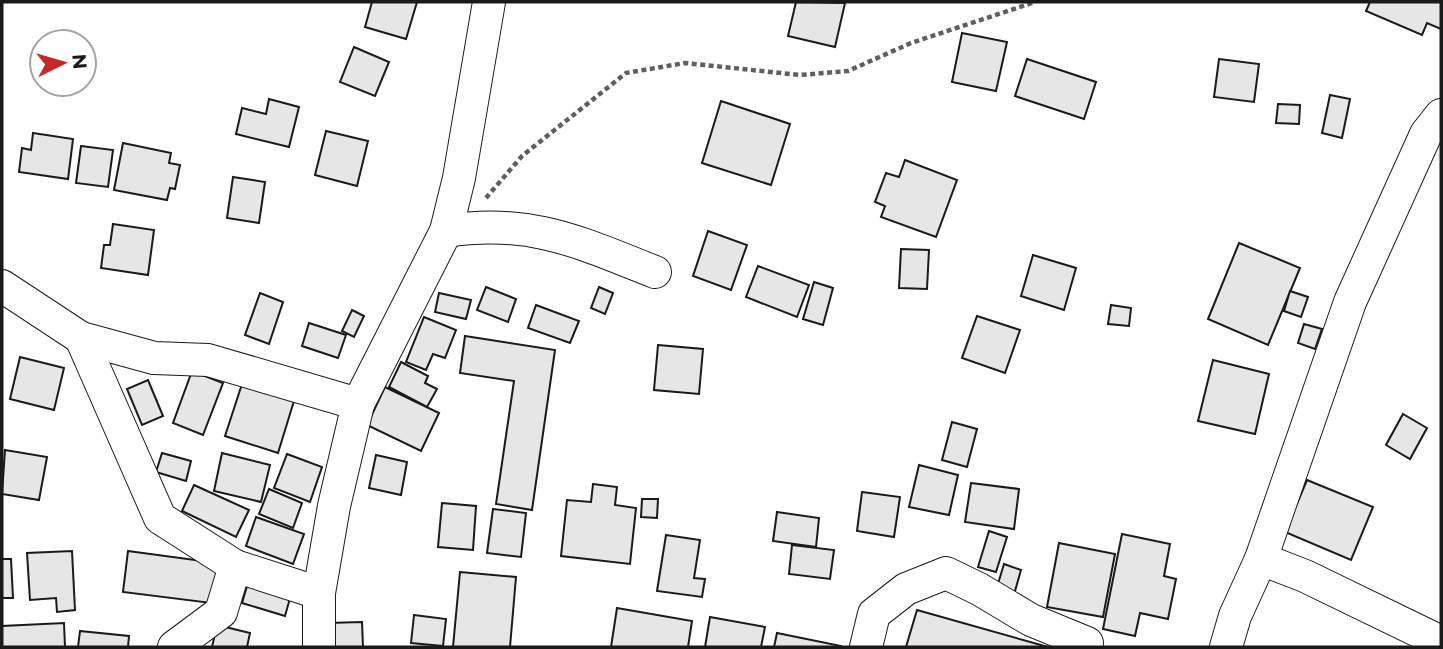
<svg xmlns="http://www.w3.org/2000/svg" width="1443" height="649" viewBox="0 0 1443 649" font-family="Montserrat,sans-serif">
  <rect width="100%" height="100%" fill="#fff"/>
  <g fill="#e6e6e6" stroke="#1a1a1a" stroke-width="2">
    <polygon points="372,2 417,2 406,39 365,27"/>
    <polygon points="796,2 845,3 835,47 788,36"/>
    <polygon points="1370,2 1441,2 1441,29 1427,23 1422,35 1366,11"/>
    <polygon points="962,33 1007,42 996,91 952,82"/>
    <polygon points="354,47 389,62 375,96 340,82"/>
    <polygon points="1027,59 1096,82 1084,119 1015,96"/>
    <polygon points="1219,59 1259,64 1254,102 1214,97"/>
    <polygon points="1330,95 1350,99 1342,138 1322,133"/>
    <polygon points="269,99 299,107 289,147 236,134 242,108 266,114"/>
    <polygon points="721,101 790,124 771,185 702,163"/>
    <polygon points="1278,104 1300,105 1299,124 1276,123"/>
    <polygon points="326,131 368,141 357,186 315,175"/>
    <polygon points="33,133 73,139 68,179 19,172 22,148 31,150"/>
    <polygon points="123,143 171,153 169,163 180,165 175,189 170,188 167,200 114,190"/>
    <polygon points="81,146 113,150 108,187 76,183"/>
    <polygon points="905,160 957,180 936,237 881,217 885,206 875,202 886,173 899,177"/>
    <polygon points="233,177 265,182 259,223 227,218"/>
    <polygon points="113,224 154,230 148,275 101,268 104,245 110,245"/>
    <polygon points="708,231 747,245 731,290 693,276"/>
    <polygon points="1239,243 1300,268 1268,345 1208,319"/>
    <polygon points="901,249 929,250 927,289 899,288"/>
    <polygon points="1033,255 1076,268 1064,310 1021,296"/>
    <polygon points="758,266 809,285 797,317 746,297"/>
    <polygon points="814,282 833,288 823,325 803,319"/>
    <polygon points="486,287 516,299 508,322 477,310"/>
    <polygon points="599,287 613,293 605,314 591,308"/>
    <polygon points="1290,291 1308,297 1301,317 1284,311"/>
    <polygon points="260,293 283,302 269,344 245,335"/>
    <polygon points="439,293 471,300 466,319 435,312"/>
    <polygon points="536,305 579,321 570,343 528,328"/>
    <polygon points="1111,305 1131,308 1129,326 1108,324"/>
    <polygon points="352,310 364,316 354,337 342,331"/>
    <polygon points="977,316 1020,330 1005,373 962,358"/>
    <polygon points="424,317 456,330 445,358 433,354 426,370 406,362"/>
    <polygon points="309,323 346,335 338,358 302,346"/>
    <polygon points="1304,324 1322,329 1315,349 1298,343"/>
    <polygon points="465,336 555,350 532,510 496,504 514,381 460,373"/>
    <polygon points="658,345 703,349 699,394 654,390"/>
    <polygon points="20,357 64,368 54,410 10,399"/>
    <polygon points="1213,360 1269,374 1255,434 1198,421"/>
    <polygon points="401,362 428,376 425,383 437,389 427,407 389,387"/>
    <polygon points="192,371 223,383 203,435 173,423"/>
    <polygon points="148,380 163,416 142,425 127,389"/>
    <polygon points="242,384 294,401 278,453 225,436"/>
    <polygon points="385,387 439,413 421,451 367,425"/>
    <polygon points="1403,414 1427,428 1410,459 1386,445"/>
    <polygon points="952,422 977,429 967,467 942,460"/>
    <polygon points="5,450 47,457 39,500 2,494"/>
    <polygon points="162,453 191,461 186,481 156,472"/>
    <polygon points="222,453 270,465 261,502 214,491"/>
    <polygon points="287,454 322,467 310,502 274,488"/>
    <polygon points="376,455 407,462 401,495 369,488"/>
    <polygon points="919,465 958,475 949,515 909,507"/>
    <polygon points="1307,480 1373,507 1351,560 1285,532"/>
    <polygon points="971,483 1019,489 1014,529 965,522"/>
    <polygon points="593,484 617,487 615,505 636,508 630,564 561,556 567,500 591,502"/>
    <polygon points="194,485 249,510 236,537 182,511"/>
    <polygon points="269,489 302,503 293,528 259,514"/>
    <polygon points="862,492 900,497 894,537 857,531"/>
    <polygon points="642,499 658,499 657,518 641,517"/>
    <polygon points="442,503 476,506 473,550 438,547"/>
    <polygon points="493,509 526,513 521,557 487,553"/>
    <polygon points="777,512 819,518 816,547 773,541"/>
    <polygon points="256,517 304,534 293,564 246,546"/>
    <polygon points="989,531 1007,537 996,572 978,567"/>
    <polygon points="1122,534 1170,544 1164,576 1176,579 1168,619 1140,613 1135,636 1103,629"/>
    <polygon points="666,535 700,540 694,578 705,579 702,597 657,591"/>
    <polygon points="1059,543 1115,554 1103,617 1047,607"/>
    <polygon points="792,545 834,550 830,579 789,574"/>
    <polygon points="72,551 75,610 57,612 56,598 30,600 27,553"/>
    <polygon points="128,551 225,564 219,604 123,592"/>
    <polygon points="2,559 11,559 13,598 2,598"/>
    <polygon points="1004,564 1021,570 1011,605 993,600"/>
    <polygon points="460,572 516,577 510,647 453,647"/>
    <polygon points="249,579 292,591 285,616 242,603"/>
    <polygon points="617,608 692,621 688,647 611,647"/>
    <polygon points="917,610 1048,647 906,647"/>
    <polygon points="414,615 446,619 443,646 411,643"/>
    <polygon points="710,617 765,627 761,647 705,647"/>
    <polygon points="362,622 363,647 328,647 327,623"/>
    <polygon points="64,623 65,647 2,647 2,626"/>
    <polygon points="217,625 250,633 247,647 212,647"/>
    <polygon points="80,631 129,636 128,647 78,647"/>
    <polygon points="777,633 841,646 841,647 774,647"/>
  </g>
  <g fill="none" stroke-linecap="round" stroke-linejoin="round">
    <g stroke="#1a1a1a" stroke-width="34">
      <g id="minor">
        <path d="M446,231C531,218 579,242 655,272"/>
        <polyline points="2,286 81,338 154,358 208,360 358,404"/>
        <polyline points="81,338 160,518 235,566 319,593"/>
        <polyline points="1261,559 1350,302 1426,134 1441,115"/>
        <polyline points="174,647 221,612 235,566"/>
        <polyline points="319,647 319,593 334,506 358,404 446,231 459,178 489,2"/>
        <polyline points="866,647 874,614 906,589 946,573 979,589 1031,620 1087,643"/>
        <polyline points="1226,647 1235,616 1261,559 1305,576 1441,642"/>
      </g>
    </g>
    <polyline stroke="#5f5f5f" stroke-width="4.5" stroke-dasharray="5 3.5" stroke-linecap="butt" points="486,198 522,156 626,73 685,63 800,75 848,71 911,43 1035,2"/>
    <use href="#minor" stroke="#fff" stroke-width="32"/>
  </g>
  <rect width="1443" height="649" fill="none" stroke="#1a1a1a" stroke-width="7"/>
  <g transform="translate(63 63) rotate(85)"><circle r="33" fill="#ffffff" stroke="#a3a3a3" stroke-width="2"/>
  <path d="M0-5L12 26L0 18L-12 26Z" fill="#c62828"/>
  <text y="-10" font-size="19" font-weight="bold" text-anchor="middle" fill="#1a1a1a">N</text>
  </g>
</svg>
